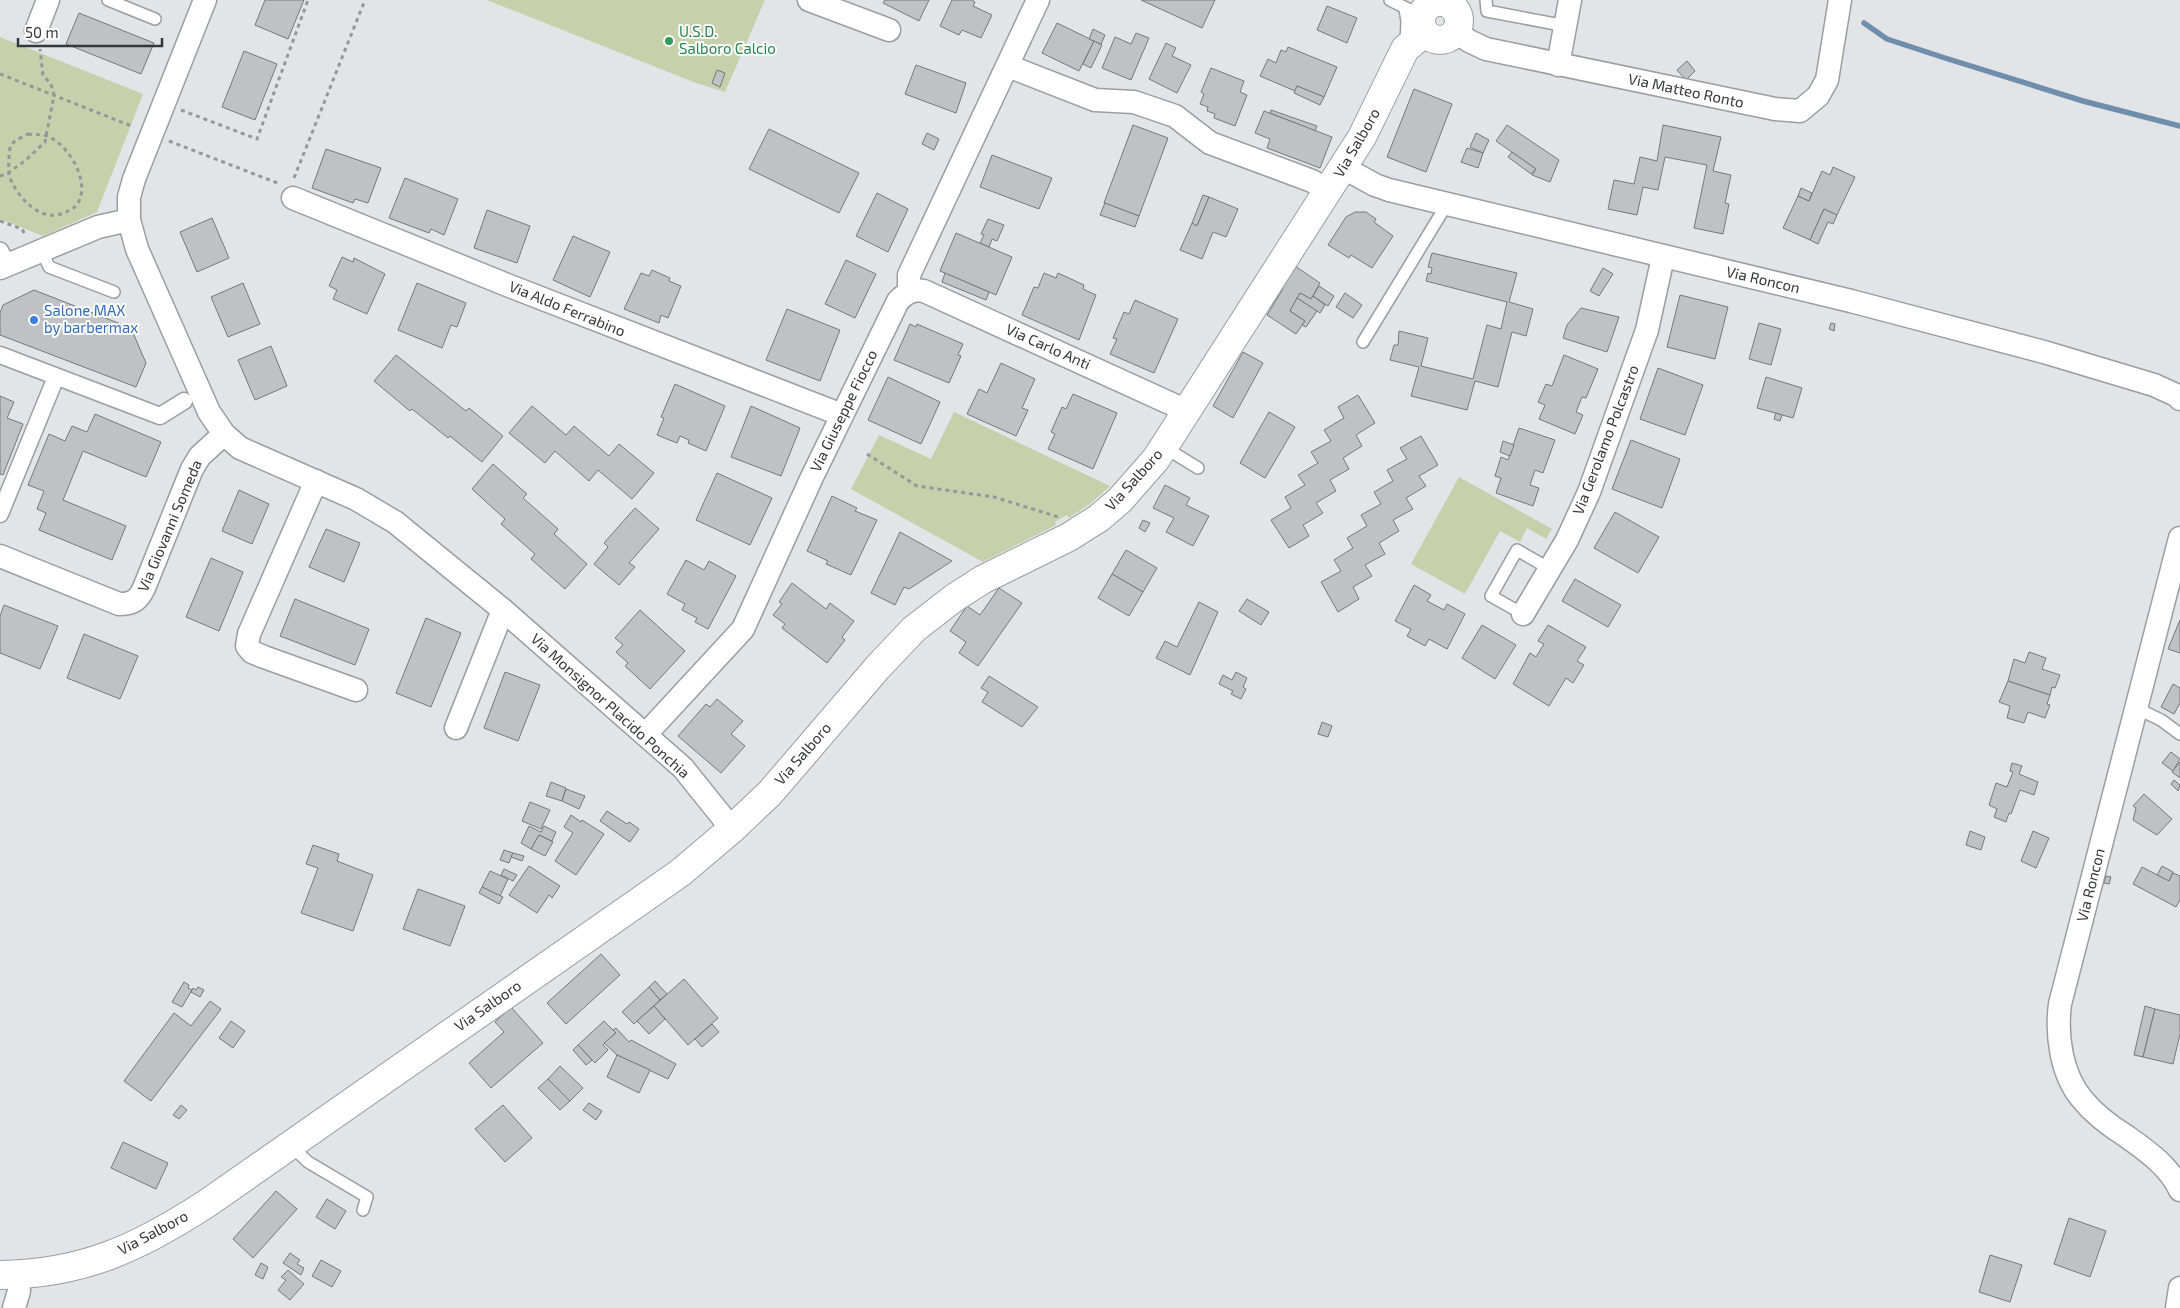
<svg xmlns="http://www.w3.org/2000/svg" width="2180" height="1308" viewBox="0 0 2180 1308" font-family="'Exo 2',sans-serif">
  <rect width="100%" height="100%" fill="#e2e4e8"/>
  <g fill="#c8cfab">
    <polygon points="487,0 765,0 725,92 696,83"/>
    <polygon points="0,37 143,94 97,212 43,236 0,219"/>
    <polygon points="954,412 1110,486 1090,504 1069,518 1067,515 1055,522 1056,525 983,562 851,489 879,435 931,459"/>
    <polygon points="1459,477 1552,529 1546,539 1527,528 1520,542 1500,531 1465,594 1411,564"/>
  </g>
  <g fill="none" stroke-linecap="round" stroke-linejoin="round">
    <polyline stroke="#6f8eac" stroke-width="5.5" points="1864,23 1887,39 1945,58 2083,101 2180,126"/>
  </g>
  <g fill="#c0c1c5" stroke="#77787c">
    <polygon points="265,0 304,0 288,39 255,25"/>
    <polygon points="885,0 929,0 919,21 883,3"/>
    <polygon points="952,0 972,0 975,2 973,6 992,15 981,38 962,30 959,35 940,26"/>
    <polygon points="1141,0 1215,0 1202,28"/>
    <polygon points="1327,6 1357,18 1347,43 1317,30"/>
    <polygon points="79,13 154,43 141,74 66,44"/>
    <polygon points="1057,23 1094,41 1079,71 1042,53"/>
    <polygon points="1093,29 1105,35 1101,44 1089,39"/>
    <polygon points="1136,33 1149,38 1131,80 1102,68 1115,37 1131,44"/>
    <polygon points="1094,41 1102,45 1091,68 1083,64"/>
    <polygon points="1166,43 1176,48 1172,56 1191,65 1177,93 1149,79"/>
    <polygon points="1288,47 1337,67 1324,97 1297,86 1295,91 1260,76 1268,59 1276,63 1281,50 1286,52"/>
    <polygon points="244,51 277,64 255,120 222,107"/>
    <polygon points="1687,61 1695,71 1686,80 1677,70"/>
    <polygon points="916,65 966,83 956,113 905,94"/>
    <polygon points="1211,68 1244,81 1240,92 1247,95 1235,126 1214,118 1215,114 1207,111 1208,107 1200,104 1204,94 1201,92"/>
    <polygon points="717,70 725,73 720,87 712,83"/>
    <polygon points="1297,86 1324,97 1320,105 1294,93"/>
    <polygon points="1414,89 1452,104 1426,172 1387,157"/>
    <polygon points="1271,110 1317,126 1315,131 1270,113"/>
    <polygon points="1264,111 1332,137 1320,168 1267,148 1270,139 1255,133"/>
    <polygon points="1133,125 1168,138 1139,216 1104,203"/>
    <polygon points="1507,125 1559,160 1550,182 1532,175 1536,169 1496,141"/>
    <polygon points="1663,125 1721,137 1713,171 1731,175 1725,203 1729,204 1723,234 1694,228 1707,165 1665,157 1658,190 1643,187 1637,215 1608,209 1614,180 1634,184 1640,157 1657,161"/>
    <polygon points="769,129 859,173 839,213 749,169"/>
    <polygon points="927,133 939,139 934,150 922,144"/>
    <polygon points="1476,133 1489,140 1483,153 1470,147"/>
    <polygon points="1467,148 1483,153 1478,168 1461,162"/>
    <polygon points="326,149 381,168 368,203 355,199 353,203 312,188"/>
    <polygon points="1512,152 1536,169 1531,174 1508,157"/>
    <polygon points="992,155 1052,178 1039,209 980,187"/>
    <polygon points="1833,167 1855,177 1837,215 1824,209 1810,240 1783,228 1798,196 1809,201 1822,171 1830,175"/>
    <polygon points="405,178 458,199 444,235 431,229 429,233 389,218"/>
    <polygon points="1801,188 1812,193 1809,201 1798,196"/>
    <polygon points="877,193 908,209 888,252 856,236"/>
    <polygon points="1203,195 1209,197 1197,226 1192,223"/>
    <polygon points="1209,197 1238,209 1226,237 1213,232 1202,259 1180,250 1192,223 1197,226"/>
    <polygon points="1105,203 1139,216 1135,227 1100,215"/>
    <polygon points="1824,209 1837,215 1833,224 1828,222 1818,244 1810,240"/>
    <polygon points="487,210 530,226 517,263 474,248"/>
    <polygon points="1355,212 1366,212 1376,219 1374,222 1393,236 1372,268 1351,255 1349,258 1328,245 1346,217"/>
    <polygon points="212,218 229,258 197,272 180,232"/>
    <polygon points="988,219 1004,225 997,241 992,239 989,247 980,243 984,235 981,234"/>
    <polygon points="956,233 1012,257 996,295 940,271"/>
    <polygon points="573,236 610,252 590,297 553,280"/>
    <polygon points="1432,253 1517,273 1509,302 1533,309 1526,336 1512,332 1498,387 1475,381 1467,410 1411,396 1419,367 1390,360 1394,345 1398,345 1399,331 1428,338 1421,366 1473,379 1487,325 1501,329 1507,302 1426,281 1428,273 1431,274 1432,268 1428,267"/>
    <polygon points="342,257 353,262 354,258 385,274 367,314 333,299 337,290 329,286"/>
    <polygon points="846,260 876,274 855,318 825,304"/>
    <polygon points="1295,266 1320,283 1311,299 1300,293 1290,311 1305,321 1296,334 1267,315 1283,289 1280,288"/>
    <polygon points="1603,268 1613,274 1599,296 1590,291"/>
    <polygon points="652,270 670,278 669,281 681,286 668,318 661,315 659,323 624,309 641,273 649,276"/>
    <polygon points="945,273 989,292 986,300 942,282"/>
    <polygon points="1044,273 1056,278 1058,273 1084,285 1083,289 1096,295 1079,340 1022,315 1034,287 1038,288"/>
    <polygon points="243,283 260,324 228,337 211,297"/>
    <polygon points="417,283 466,303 457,327 451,325 442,348 398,330"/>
    <polygon points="1319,286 1334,296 1328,306 1313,296"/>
    <polygon points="34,290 131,328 146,363 136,387 0,335 0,313 3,305"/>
    <polygon points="1300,293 1311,299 1313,296 1325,305 1320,313 1297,298"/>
    <polygon points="1345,293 1362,305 1353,318 1336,307"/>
    <polygon points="1680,295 1728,307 1715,359 1667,347"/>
    <polygon points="1297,298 1317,311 1306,327 1302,325 1305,321 1290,311"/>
    <polygon points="1135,300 1178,319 1154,373 1110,354 1117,339 1113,338 1124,312 1129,314"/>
    <polygon points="1581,308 1619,317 1607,352 1563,338 1567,325"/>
    <polygon points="787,309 840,330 820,381 766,360"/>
    <polygon points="1759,323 1781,329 1771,365 1749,359"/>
    <polygon points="1831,323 1835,324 1834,331 1829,329"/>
    <polygon points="910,324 916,327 917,324 963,344 958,355 961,356 949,383 894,360"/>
    <polygon points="271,346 287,386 255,400 238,360"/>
    <polygon points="1243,352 1263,363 1233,418 1213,406"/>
    <polygon points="396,355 466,411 469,408 503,436 482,462 450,436 448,438 412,409 410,411 374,381"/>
    <polygon points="1564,355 1598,369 1586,398 1582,397 1576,412 1583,415 1575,434 1539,419 1545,405 1538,402 1546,384 1552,386"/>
    <polygon points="1001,363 1035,379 1022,408 1028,410 1016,436 967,414 979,389 987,393"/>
    <polygon points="1658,368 1703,385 1685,435 1640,419"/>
    <polygon points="888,377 940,402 921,444 868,420"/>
    <polygon points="1766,377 1802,388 1793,418 1757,408"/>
    <polygon points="675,384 725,406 706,451 688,443 689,440 680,436 677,443 657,435 664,418 661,417"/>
    <polygon points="1073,394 1117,413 1093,469 1048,449 1055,434 1051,432 1062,407 1066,409"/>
    <polygon points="1358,395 1375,423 1356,435 1362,446 1343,458 1349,469 1330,480 1336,491 1316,503 1323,513 1303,525 1309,536 1289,548 1271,520 1291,508 1285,497 1305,485 1298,475 1318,463 1311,452 1331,441 1324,430 1344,418 1338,407"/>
    <polygon points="0,396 14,402 7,418 23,424 3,475 0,474"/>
    <polygon points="532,406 566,435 574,426 609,456 619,444 654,473 632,499 598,470 589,481 555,451 545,463 509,433"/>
    <polygon points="751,406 800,428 781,476 731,457"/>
    <polygon points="1269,412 1295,427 1265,478 1240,463"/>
    <polygon points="1776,413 1782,415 1780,421 1774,419"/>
    <polygon points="95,414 161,442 146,477 83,451 63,500 126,526 112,560 39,530 46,513 37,509 44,491 28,485 49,434 65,441 72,426 87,432"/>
    <polygon points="1519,428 1555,440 1543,473 1535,470 1530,485 1539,488 1533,506 1496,493 1501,478 1495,476 1501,457 1508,460"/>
    <polygon points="1421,436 1438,465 1419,476 1426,486 1406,498 1413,509 1393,520 1399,531 1379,543 1385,554 1365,565 1372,576 1353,587 1359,599 1338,612 1321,582 1341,571 1334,560 1353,548 1347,538 1367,526 1361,515 1381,504 1374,492 1393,481 1387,470 1407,459 1400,448"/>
    <polygon points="1631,440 1680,459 1662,508 1612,489"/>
    <polygon points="1503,441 1514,445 1510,456 1500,452"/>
    <polygon points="493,464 527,494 523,498 558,529 554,534 587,564 565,589 531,559 535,554 501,524 505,519 472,489"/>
    <polygon points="717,473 772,498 750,545 696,520"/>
    <polygon points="1165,485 1190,498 1186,505 1209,516 1193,546 1166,532 1174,518 1153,508"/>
    <polygon points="239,490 269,504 252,544 222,531"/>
    <polygon points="832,496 857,508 855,511 877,520 851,575 826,564 828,561 807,551"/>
    <polygon points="635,508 659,529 629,563 635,567 619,585 594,564 608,547 604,543"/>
    <polygon points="1615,512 1659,537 1638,573 1594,548"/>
    <polygon points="1143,520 1150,523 1145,532 1139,528"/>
    <polygon points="326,529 360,543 344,582 309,567"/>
    <polygon points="900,532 952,561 909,589 904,587 895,605 871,593"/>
    <polygon points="1126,550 1157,568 1143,592 1112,574"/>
    <polygon points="211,558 243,572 219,631 186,617"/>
    <polygon points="686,560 704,570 709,561 736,576 708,629 695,622 697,618 682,610 685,604 667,594"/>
    <polygon points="1112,574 1143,592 1129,616 1098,598"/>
    <polygon points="1575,579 1621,605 1608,627 1562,601"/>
    <polygon points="792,583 826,609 830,603 854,621 842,637 845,640 827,663 782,628 785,624 773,615 782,604 779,602"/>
    <polygon points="1414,585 1431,595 1427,601 1444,610 1447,604 1465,614 1447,649 1429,639 1425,646 1407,636 1411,629 1395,621"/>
    <polygon points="999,588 1022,603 978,666 959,653 966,642 950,631 967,606 980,615"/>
    <polygon points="295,599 369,629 355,665 280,636"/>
    <polygon points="1247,599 1269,612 1261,625 1239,611"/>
    <polygon points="1199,602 1218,612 1190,675 1156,658 1165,641 1177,647"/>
    <polygon points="4,605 58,626 40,669 0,653 0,616"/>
    <polygon points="640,610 685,651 650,689 625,666 628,663 616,652 623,645 615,638"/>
    <polygon points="426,618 461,633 431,707 396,693"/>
    <polygon points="2180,620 2180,653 2168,649"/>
    <polygon points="1482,625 1516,645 1495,679 1462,658"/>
    <polygon points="1548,625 1586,647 1577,661 1584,665 1573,683 1566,678 1549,706 1513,684 1530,653 1536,657 1544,644 1538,641"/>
    <polygon points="84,634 138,656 120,699 67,678"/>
    <polygon points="2029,652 2046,658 2042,669 2060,675 2055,688 2052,687 2050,695 2008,681 2014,659 2025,663"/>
    <polygon points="505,672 540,685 518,741 484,728"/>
    <polygon points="1236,672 1247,678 1243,687 1246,689 1241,699 1231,694 1233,691 1219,684 1223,675 1232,680"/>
    <polygon points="989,676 1038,707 1022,727 982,702 988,692 981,688"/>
    <polygon points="2008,681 2050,695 2047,704 2050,705 2045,718 2028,712 2024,723 2007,718 2010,706 1999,702"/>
    <polygon points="2173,684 2180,688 2180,703 2174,714 2161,707"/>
    <polygon points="717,699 743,721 731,734 745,746 721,773 678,736 706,704 710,707"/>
    <polygon points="1322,722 1332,726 1328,737 1318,734"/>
    <polygon points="2171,752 2180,759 2173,771 2162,763"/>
    <polygon points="2180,762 2180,778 2172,772"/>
    <polygon points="2012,763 2022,766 2019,774 2038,782 2034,795 2020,790 2011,814 2009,813 2006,822 1994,817 1997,809 1989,805 1996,783 2007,787 2013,772 2010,771"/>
    <polygon points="2174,780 2180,785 2178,791 2171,784"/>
    <polygon points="551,782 566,788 562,801 546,796"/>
    <polygon points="566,789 585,796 579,809 562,801"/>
    <polygon points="2144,794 2172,819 2157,835 2133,820 2136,808 2133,806"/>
    <polygon points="530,802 550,810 541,829 522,821"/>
    <polygon points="607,811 627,824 629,822 639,829 630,842 600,821"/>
    <polygon points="571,815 581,822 582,820 604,834 576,875 555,861 573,833 564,827"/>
    <polygon points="529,826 541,832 544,826 556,832 552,841 539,835 531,849 521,843"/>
    <polygon points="1970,831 1985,837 1981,850 1966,845"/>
    <polygon points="2033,831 2049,838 2036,868 2021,861"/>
    <polygon points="539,835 553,842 545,856 531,849"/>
    <polygon points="313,845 339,854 337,861 373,875 353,931 301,913 318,868 306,864"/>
    <polygon points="504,850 513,853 509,863 500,860"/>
    <polygon points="513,853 524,856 522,861 511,857"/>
    <polygon points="529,866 560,886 552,898 549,895 537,913 509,895"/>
    <polygon points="2162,866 2173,872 2169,881 2157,875"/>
    <polygon points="2142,867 2169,881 2173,873 2180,876 2180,900 2176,907 2133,884"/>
    <polygon points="504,869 517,875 513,881 501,875"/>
    <polygon points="490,871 508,879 500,896 482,887"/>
    <polygon points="2106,876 2111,877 2109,884 2104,883"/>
    <polygon points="482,887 503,897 499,904 479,893"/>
    <polygon points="418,889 465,906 450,946 403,929"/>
    <polygon points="601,954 620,975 566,1024 547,1003"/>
    <polygon points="684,979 718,1018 688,1045 654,1006"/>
    <polygon points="655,981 667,994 660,1000 649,987"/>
    <polygon points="184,982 189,985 188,988 192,990 182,1007 172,1002"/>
    <polygon points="198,987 204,990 200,997 191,992 193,988 196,990"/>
    <polygon points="649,987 660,1000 634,1024 622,1012"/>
    <polygon points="210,1001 221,1009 151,1101 124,1081 174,1013 191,1026"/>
    <polygon points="654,1006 665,1019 649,1034 637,1021"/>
    <polygon points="2145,1006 2155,1009 2143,1057 2134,1055"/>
    <polygon points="511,1007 543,1043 491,1088 469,1063 504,1032 495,1022"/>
    <polygon points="2155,1009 2180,1015 2180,1034 2173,1064 2143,1057"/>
    <polygon points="231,1021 245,1031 233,1048 219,1038"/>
    <polygon points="604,1021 616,1033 603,1045 608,1050 595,1063 578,1045"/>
    <polygon points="712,1024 719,1032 702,1047 695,1039"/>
    <polygon points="616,1028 629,1042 631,1040 676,1064 668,1079 617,1055 604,1043 616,1033 613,1030"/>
    <polygon points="578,1045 592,1060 586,1065 573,1050"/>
    <polygon points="617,1055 650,1070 639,1093 607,1077"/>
    <polygon points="560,1066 583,1088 570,1101 548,1079"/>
    <polygon points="548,1079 570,1101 560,1110 538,1088"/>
    <polygon points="589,1103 602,1111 596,1120 583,1110"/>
    <polygon points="181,1105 187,1110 179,1119 173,1115"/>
    <polygon points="503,1105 532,1138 505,1162 475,1129"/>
    <polygon points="123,1142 168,1163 156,1189 111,1168"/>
    <polygon points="276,1191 297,1209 253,1258 233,1239"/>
    <polygon points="327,1199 346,1211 335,1229 316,1217"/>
    <polygon points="2069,1218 2106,1231 2090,1277 2054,1264"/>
    <polygon points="290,1253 300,1260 297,1264 304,1268 301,1275 283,1263"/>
    <polygon points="1990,1255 2022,1265 2010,1302 1979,1292"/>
    <polygon points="321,1260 341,1271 332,1287 312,1276"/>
    <polygon points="261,1263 268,1267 263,1279 255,1275"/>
    <polygon points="288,1270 304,1284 290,1300 278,1290 286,1280 281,1277"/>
  </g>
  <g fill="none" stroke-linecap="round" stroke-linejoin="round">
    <g stroke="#9b9da1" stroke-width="14">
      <g id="service">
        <polyline points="108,0 155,19"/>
        <polyline points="1390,0 1422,16"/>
        <polyline points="1486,0 1487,11 1566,26"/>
        <polyline points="1405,9 1407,21 1406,44"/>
        <polyline points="0,248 2,249 10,263"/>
        <polyline points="42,251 49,267 114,292"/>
        <polyline points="1363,342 1447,204"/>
        <polyline points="1164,447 1198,468"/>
        <polyline points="1523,614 1491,596 1517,550 1550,569"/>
        <polyline points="2136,708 2161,720 2180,734"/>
        <polyline points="290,1145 308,1162 367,1197 363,1210"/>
      </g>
    </g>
    <g stroke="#9b9da1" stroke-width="19">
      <g id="pedestrian">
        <polyline points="0,355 160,416 184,401"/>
        <polyline points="0,514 56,377"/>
      </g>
    </g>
    <g stroke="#9b9da1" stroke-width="25">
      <g id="minor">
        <polyline points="205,0 134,179 129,197 129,220 137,249 209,412 224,434 240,448 356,499 395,522 503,610 683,768 732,829"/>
        <polyline points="809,0 889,30"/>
        <polyline points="36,31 48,0"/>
        <polyline points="1457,32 1469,41 1486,49 1775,109 1800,111 1818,96 1827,80 1840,0"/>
        <polyline points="1558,65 1570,0"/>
        <polyline points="1008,66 1095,100 1134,102 1175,116 1210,143 1312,181 1329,191"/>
        <polyline points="1344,168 1375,185 1389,190 1851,301 2044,352 2154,385 2176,395 2180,399"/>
        <polyline points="293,198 507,285 842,415"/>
        <polyline points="0,268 98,227 129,220"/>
        <polyline points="909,292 909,275 1038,0"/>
        <polyline points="316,481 249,634 247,646 252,652 264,657 356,690"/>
        <path d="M2180,538L2060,1004C2056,1035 2061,1074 2082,1099C2094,1114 2110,1126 2126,1136C2147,1151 2169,1166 2180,1190"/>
        <path d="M0,556L119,604C132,604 138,601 144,588L192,469L200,456L224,434"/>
        <polyline points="1523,614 1567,540 1589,492 1647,330 1663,257"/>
        <polyline points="456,728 503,610"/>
        <path d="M646,734L743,629L812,477L898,301C906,293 912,289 924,291L1187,411"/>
        <polyline points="14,1308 19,1291 18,1274"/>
        <polyline points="2177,1308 2180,1288"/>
      </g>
    </g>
    <g stroke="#9b9da1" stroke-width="30">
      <g id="tertiary">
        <circle cx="1440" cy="21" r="19"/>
        <path d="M0,1275C83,1274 138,1248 206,1204L680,873L732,829L770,793L878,667L914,629L954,598L982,580L1069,537L1099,518L1120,500L1156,459L1362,137L1405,49L1424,33"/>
      </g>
    </g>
    <g stroke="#96979b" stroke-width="3" stroke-dasharray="4 4" stroke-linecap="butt">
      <polyline points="0,74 134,127"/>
      <polyline points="181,110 257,139 308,0"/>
      <path d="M28,134C34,135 41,134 47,136C68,144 91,181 78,203C75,208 70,210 66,212C41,225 16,196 9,175C8,170 9,164 9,159C9,153 9,146 14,142C18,139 24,136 28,134Z"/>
      <polyline points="169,141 280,184"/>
      <polyline points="0,176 8,173 26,160 45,142 54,95 51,84 43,75 40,49"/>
      <polyline points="294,178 365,0"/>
      <polyline points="0,221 22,229 26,236"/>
      <polyline points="867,454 917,486 994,497 1058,517"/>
    </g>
    <use href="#service" stroke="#fff" stroke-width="11"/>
    <use href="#pedestrian" stroke="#fff" stroke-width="16"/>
    <use href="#minor" stroke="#fff" stroke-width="22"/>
    <use href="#tertiary" stroke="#fff" stroke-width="28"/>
  </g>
  <circle fill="#2e9e5b" stroke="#fff" stroke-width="2" cx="669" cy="41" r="5"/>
  <circle fill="#3f7fe0" stroke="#fff" stroke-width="2" cx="34" cy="320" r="5"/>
  <g text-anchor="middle" stroke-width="4" stroke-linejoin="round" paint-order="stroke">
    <g font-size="15" fill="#27864d" stroke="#fff" text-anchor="start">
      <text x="679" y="37">U.S.D.<tspan x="679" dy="17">Salboro Calcio</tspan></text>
    </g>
    <g font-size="15" fill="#363739" stroke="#fff">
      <text transform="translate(1686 91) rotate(12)" y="5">Via Matteo Ronto</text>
      <text transform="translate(1357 143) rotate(-60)" y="5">Via Salboro</text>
      <text transform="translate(1763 280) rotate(13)" y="5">Via Roncon</text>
      <text transform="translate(567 309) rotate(22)" y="5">Via Aldo Ferrabino</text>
      <text transform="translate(1048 347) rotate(24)" y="5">Via Carlo Anti</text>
      <text transform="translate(844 411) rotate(-64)" y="5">Via Giuseppe Fiocco</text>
      <text transform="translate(1606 440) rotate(-69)" y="5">Via Gerolamo Polcastro</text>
      <text transform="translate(1134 480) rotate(-48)" y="5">Via Salboro</text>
      <text transform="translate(170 526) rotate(-67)" y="5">Via Giovanni Someda</text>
      <text transform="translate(610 706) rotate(42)" y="5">Via Monsignor Placido Ponchia</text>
      <text transform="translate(803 754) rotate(-49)" y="5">Via Salboro</text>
      <text transform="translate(2091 885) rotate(-76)" y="5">Via Roncon</text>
      <text transform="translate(488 1006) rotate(-35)" y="5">Via Salboro</text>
      <text transform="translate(153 1233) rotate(-28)" y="5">Via Salboro</text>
    </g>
    <g font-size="15" fill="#366cbe" stroke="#fff" text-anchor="start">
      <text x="44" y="316">Salone MAX<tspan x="44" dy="17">by barbermax</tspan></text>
    </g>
  </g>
  <path d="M18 38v8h144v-8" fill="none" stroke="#363739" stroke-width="2.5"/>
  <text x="25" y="38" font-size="15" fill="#363739" stroke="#ffffff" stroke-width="4" paint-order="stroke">50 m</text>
</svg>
